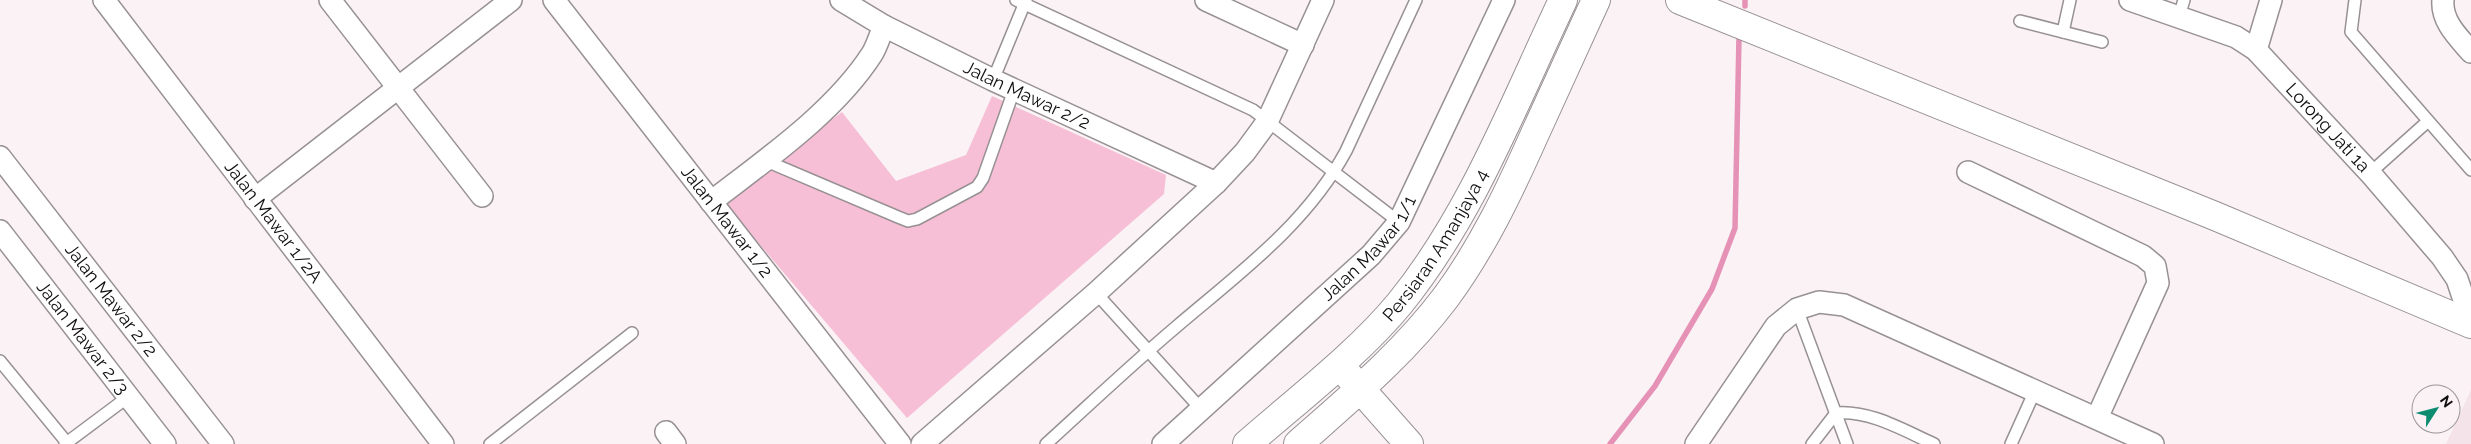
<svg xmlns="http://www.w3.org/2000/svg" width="2471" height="444" viewBox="0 0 2471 444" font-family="Raleway,sans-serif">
  <rect width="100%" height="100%" fill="#faf2f5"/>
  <polygon fill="#f4e4ea" points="2471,390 2471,444 2446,444"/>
  <polygon fill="#f6bfd5" points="992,96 1166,175 1164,194 907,418 722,200 842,112 896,181 966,155"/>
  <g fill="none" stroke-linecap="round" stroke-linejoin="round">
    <g stroke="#e592b6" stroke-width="5.5">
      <polyline points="1745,0 1745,6"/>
      <polyline points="1610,444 1655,386 1712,289 1735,228 1739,37"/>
    </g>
    <g stroke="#989193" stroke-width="14">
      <g id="service">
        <polyline points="1016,0 1253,110 1399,222"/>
        <polyline points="2355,0 2351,32 2471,170"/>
        <polyline points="2179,16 2184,0"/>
        <polyline points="2020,21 2102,42"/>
        <polyline points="2063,32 2070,0"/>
        <polyline points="993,80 1026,0"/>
        <polyline points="764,160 898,217 908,221 917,219 977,187 983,178 1014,90"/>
        <polyline points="2370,173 2427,122"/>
        <polyline points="1096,293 1201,409"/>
        <polyline points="1797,309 1847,444"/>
        <polyline points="0,361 68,444"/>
        <polyline points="65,444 128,397"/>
        <polyline points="490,444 632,333"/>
        <path d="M1046,444C1089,405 1131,365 1176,327C1238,274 1306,225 1346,151L1416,0"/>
        <path d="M1812,444L1836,413C1870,410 1903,430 1934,444"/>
        <polyline points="2011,444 2034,393"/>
      </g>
    </g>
    <g stroke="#989193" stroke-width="24">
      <g id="minor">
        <path id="s1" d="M104,0L443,444"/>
        <polyline points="330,0 482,196"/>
        <path id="s2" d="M554,0L900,444"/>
        <path id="s3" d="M841,0L884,26L993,80L1216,183"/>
        <polyline points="1206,0 1303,45"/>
        <path id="s4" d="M2130,0L2236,37L2256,50L2370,173L2442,257L2457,279L2465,303L2466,322"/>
        <path d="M2443,0C2441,21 2458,37 2471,52"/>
        <polyline points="2256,50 2271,0"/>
        <path id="s5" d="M0,157L223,444"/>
        <polyline points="1968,172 2143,256 2155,266 2158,283 2097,418"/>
        <polyline points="255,199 511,0"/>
        <path d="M711,202C765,160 834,113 872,54C877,46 880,35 884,26"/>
        <path id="s6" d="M0,231L165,444"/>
        <polyline points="666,432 675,444"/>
        <polyline points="922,444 1096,293 1216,183 1245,152 1267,122 1323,0"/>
        <path id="s7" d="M1163,444L1371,255L1399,222L1504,0"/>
        <polyline points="1696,444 1776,326 1797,309 1819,302 1844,305 2153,444"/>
      </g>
    </g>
    <g stroke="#989193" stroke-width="30">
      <g id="tertiary">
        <polyline points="1349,376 1409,444"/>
        <path id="s8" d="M1247,444C1296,401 1359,353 1400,303C1472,214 1514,103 1563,0"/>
        <path d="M1298,444C1350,398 1404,353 1446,297C1482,248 1508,194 1533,138C1554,92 1575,46 1596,0"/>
      </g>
    </g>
    <g stroke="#989193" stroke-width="30">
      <polyline id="secondary" points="1680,0 2215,216 2471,324"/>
    </g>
    <use href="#service" stroke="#fff" stroke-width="11"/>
    <use href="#minor" stroke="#fff" stroke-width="21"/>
    <use href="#tertiary" stroke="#fff" stroke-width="28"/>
    <use href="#secondary" stroke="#fff" stroke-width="28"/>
  </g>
  <g text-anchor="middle" stroke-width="5" stroke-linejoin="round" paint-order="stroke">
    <g font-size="18" fill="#100d0e" stroke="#faf2f5">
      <text dy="6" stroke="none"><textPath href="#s3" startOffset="209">Jalan Mawar 2/2</textPath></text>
      <text dy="6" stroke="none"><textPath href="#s4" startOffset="242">Lorong Jati 1a</textPath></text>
      <text dy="6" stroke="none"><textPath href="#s1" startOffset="279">Jalan Mawar 1/2A</textPath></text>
      <text dy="6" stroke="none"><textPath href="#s2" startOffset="281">Jalan Mawar 1/2</textPath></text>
      <text dy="6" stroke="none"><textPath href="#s8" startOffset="276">Persiaran Amanjaya 4</textPath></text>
      <text dy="6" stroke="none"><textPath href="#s7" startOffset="285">Jalan Mawar 1/1</textPath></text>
      <text dy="6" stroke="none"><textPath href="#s5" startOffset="181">Jalan Mawar 2/2</textPath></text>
      <text dy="6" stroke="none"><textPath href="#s6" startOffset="135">Jalan Mawar 2/3</textPath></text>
    </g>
  </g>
  <g transform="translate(2436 409) rotate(54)"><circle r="24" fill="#faf2f5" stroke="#9c9699"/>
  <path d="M0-4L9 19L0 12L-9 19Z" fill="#0c8c71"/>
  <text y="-8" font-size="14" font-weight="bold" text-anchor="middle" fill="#100d0e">N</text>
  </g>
</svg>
